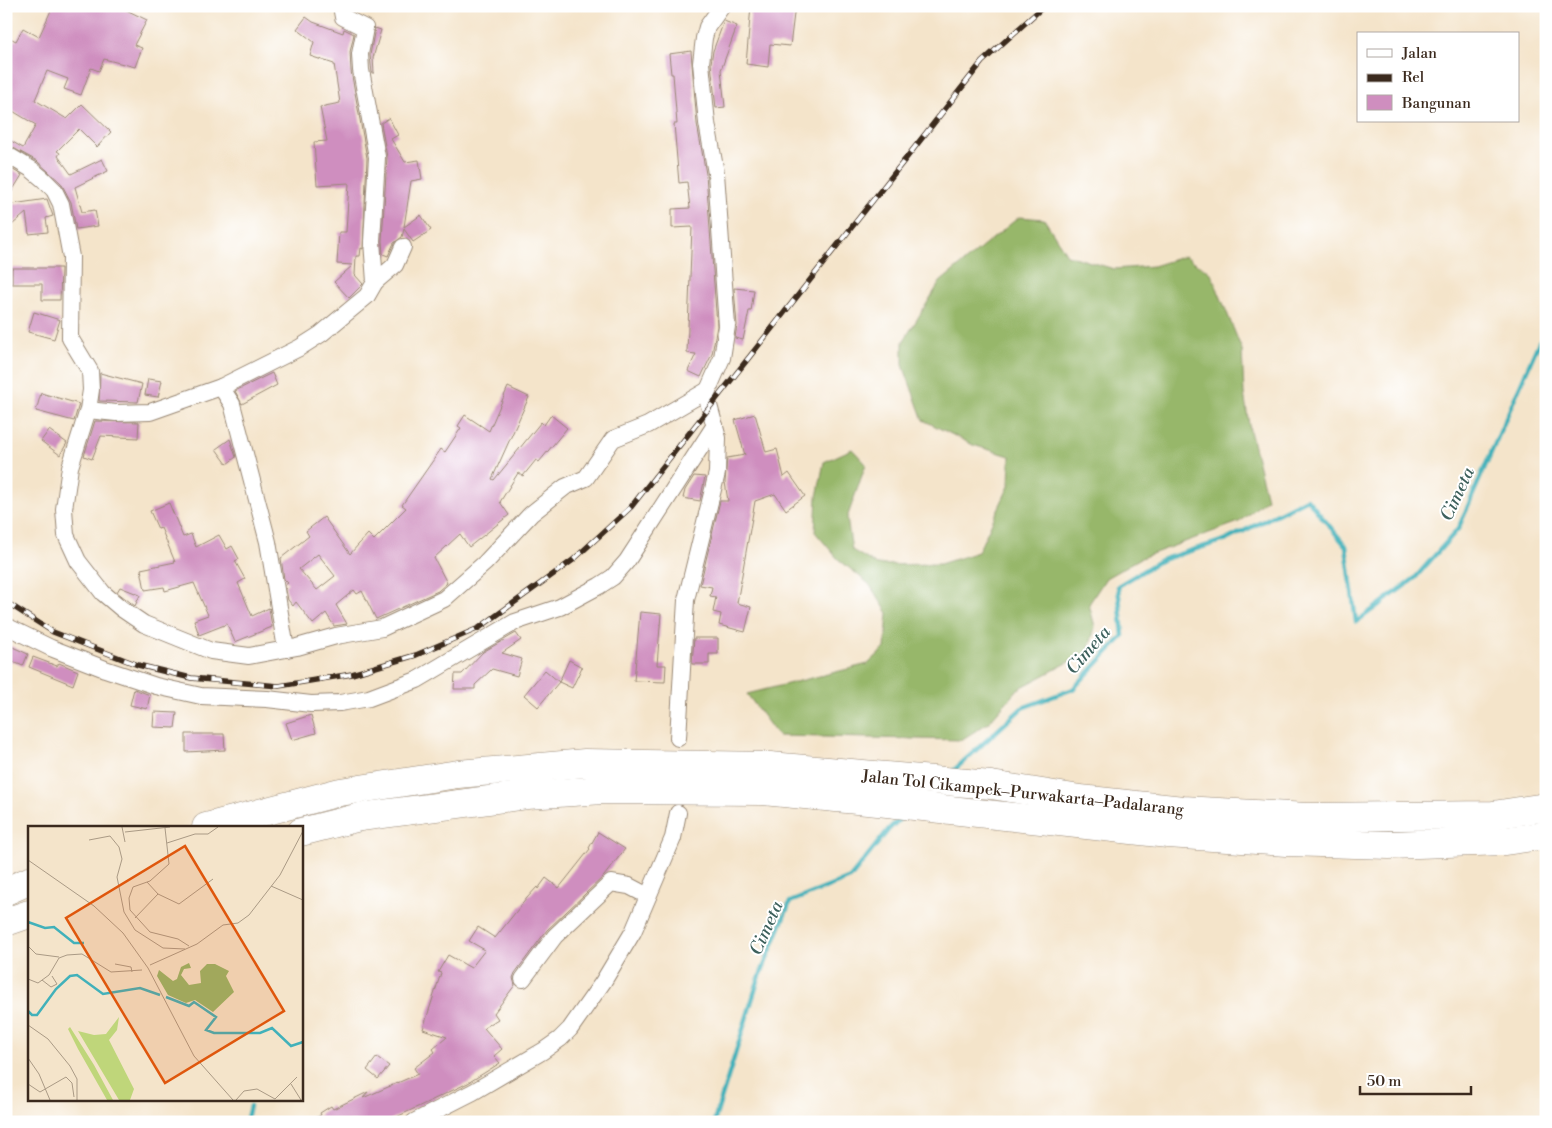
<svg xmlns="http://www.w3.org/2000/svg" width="1552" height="1128" viewBox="0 0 1552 1128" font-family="'Libre Bodoni',serif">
  <rect width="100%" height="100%" fill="#fff"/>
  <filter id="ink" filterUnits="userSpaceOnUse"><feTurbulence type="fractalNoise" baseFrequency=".02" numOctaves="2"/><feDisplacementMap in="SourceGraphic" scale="10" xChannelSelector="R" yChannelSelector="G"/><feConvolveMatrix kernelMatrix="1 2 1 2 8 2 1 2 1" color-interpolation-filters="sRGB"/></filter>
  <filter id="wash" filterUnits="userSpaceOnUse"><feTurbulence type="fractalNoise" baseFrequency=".0096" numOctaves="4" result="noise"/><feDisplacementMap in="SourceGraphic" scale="20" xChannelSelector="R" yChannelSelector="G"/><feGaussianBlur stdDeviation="1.12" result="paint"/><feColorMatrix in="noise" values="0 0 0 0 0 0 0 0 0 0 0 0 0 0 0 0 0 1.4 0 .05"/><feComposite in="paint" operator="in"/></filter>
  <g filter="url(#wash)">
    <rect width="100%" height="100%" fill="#f4e4ca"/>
    <polygon fill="#97b76a" stroke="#697044" points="1019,217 1044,219 1067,255 1114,269 1153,266 1185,256 1211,273 1242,350 1244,393 1250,431 1267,499 1239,522 1141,558 1106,578 1089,604 1095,627 1088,652 1018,689 988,723 961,740 778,736 747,694 868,664 885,648 888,613 869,584 838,559 815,532 817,497 824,462 852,449 866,464 847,518 852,550 877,565 940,564 978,552 1009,486 1010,456 973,445 923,420 903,365 903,342 940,282"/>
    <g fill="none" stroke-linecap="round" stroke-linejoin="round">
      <g stroke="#41b1ba" stroke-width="4.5">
        <polyline points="952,772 1022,708 1073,689 1123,636 1118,586 1161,560 1228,539 1307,499 1346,546 1356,622 1415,578 1458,529 1539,342 1546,333"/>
        <polyline points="246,1122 250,1106"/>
        <polyline points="714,1122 758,981 790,902 850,878 889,829 905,814"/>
      </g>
    </g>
    <g id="blocks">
      <g fill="#cf8ebf" fill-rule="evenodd">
        <polygon points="53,6 118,6 147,20 134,45 142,48 135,67 104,59 99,71 91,68 81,95 64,89 68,79 47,71 35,100 67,119 82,104 111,132 97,147 79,129 57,151 60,153 58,156 71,174 102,159 108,171 75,187 82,212 95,210 98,226 76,229 71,202 61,183 37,161 6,144 6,138 23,148 36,125 6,107 6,36 16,41 23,28 39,37"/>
        <polygon points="751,6 795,6 790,46 770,44 768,67 746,64"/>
        <polygon points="306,17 313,22 343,33 344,29 354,34 350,52 351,71 367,158 363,249 361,248 360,256 356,256 355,275 363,284 349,298 334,282 353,265 337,264 339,232 346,232 349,183 317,185 314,142 327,141 320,107 340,103 334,64 310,56 314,42 297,29"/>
        <polygon points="724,21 737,26 721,70 725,107 716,108 711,63 713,51"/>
        <polygon points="375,28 381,30 373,58 374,73 372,73 370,55"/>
        <polygon points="691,51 697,124 706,174 717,326 712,354 701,377 688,371 696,354 687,353 692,227 672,228 672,209 690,208 687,182 679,183 674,124 677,124 673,74 671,74 669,54"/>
        <polygon points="389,118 398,135 391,139 405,162 419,160 422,179 411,181 404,227 421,215 431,230 413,242 404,229 402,237 394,243 388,256 383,254 382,241 387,157 381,123"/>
        <polygon points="6,166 22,175 6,201"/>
        <polygon points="47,199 53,216 46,218 48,232 29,234 26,213 6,230 6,205"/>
        <polygon points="12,268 61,268 60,300 42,300 42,284 12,284"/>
        <polygon points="734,288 754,290 751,311 749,311 743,340 735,338 737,325"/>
        <polygon points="34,312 60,320 54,339 28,332"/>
        <polygon points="100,373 142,384 138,402 99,401"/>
        <polygon points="272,373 277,385 242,404 235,391"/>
        <polygon points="148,379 162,381 158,397 145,395"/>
        <path d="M508,387L529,397L492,479L494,480L541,422L544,425L551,415L567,428L539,462L536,460L523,476L518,473L500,502L509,515L469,547L460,534L434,558L447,583L438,591L376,619L362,591L357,594L354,590L336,605L347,624L334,626L326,613L313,624L296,602L293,606L288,600L285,585L288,583L284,579L281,558L309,536L306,531L324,517L350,554L368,534L374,540L406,508L402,505L441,449L445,452L461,428L458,426L465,415L489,431ZM318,554L335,576L317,590L299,569Z"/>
        <polygon points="41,393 79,404 74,421 36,411"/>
        <polygon points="755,414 766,452 777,449 784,477 789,473 805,496 786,510 775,494 755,501 737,603 751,607 745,632 719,625 721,614 713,612 716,597 710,596 712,587 700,585 720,501 728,501 725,482 727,458 745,455 735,420"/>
        <polygon points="95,421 139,422 138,438 101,436 92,459 84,456"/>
        <polygon points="49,430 67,443 60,455 41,441"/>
        <polygon points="230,439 236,457 227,464 216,449"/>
        <polygon points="694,476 705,477 700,501 683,498 685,490"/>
        <polygon points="169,503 183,537 191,534 196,547 219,535 227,549 232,546 239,559 235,561 245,579 238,583 252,616 269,608 272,627 235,642 227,624 199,635 194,620 208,615 194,583 165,591 164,587 145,590 141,569 175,562 161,528 158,529 150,511"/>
        <polygon points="120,587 140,595 135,606 117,592"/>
        <polygon points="640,612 661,614 657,665 666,665 665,682 634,681"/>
        <polygon points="516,633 521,640 502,653 522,659 517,676 492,669 475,685 475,689 454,689 455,674 462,674 483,652"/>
        <polygon points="694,638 718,638 718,654 709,654 709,664 692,664"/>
        <polygon points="6,644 28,654 23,666 6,659"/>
        <polygon points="33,657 57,666 59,663 78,671 73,685 29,667"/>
        <polygon points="569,660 582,667 572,688 559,682"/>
        <polygon points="545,670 559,682 538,707 524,695"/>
        <polygon points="134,689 150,695 147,709 130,705"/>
        <polygon points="154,712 177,713 175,728 153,727"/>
        <polygon points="311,715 316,733 292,740 286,723"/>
        <polygon points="186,734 224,734 225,750 186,752"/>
        <polygon points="598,832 625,849 604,876 547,930 515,973 513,978 515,985 494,1013 498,1019 484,1028 502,1049 494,1056 500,1063 468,1083 386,1122 307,1122 321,1115 320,1113 331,1106 333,1109 368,1092 363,1098 418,1074 414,1068 435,1052 433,1049 447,1037 423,1029 441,973 438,972 448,955 471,968 485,950 469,941 478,927 495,938 527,898 537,887 538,889 546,878 559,888 590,849 589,848"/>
        <polygon points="377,1057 389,1066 378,1079 367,1070"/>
      </g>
    </g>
  </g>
  <g filter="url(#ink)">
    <use href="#blocks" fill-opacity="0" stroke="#988774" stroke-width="1"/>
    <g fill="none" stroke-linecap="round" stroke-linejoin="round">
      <g stroke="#988774" stroke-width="18">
        <g id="street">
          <polyline points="6,154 31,169 43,179 54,190 61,204 71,257 70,338 90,371 91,390 88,410 70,467 64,509 66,535 78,561 103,593 122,609 144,624 211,651 249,656 297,647 336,636 382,628 444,599 485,563 531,514 565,487 586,478 613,439 648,425 708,390"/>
          <polyline points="375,282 395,265 403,247"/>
          <polyline points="221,387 232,404 268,542 286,649"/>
          <polyline points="88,410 116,413 150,412 221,387 299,348 321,334 367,296 375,282 372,241 377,157 361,70 360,54 365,28 343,17 341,6"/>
          <polyline points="6,626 51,648 105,669 156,686 201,696 267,699 311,704 340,703 369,698 417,680 515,622 560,607 599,586 613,577 627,561 715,425"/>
          <polyline points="678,738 686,600 717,473 718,438 707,398 708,390 722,358 727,326 716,173 707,123 701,63 704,38 707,27 722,6"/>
          <polyline points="523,979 555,936 611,883 629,886 648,896"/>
          <polyline points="414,1122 473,1092 543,1051 560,1039 570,1029 603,982 633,932 673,838 678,813"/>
        </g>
      </g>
      <g stroke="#988774" stroke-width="29">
        <g id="highway">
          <polyline points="206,827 340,792 458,774 585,763 770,766 991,785 1080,799 1183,810 1307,817 1493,815 1546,807"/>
          <polyline points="301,832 360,817 527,795 603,790 763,791 878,802 1168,834 1286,842 1389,845 1505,841 1546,835"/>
          <polyline points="6,891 29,881"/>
          <polyline points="6,922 29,914"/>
        </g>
      </g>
      <use href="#street" stroke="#fff" stroke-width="16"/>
      <use href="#highway" stroke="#fff" stroke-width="28"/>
      <g stroke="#3b2a1e" stroke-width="5.5">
        <polyline id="rail" points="6,602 53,632 138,665 191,678 279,686 352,674 416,655 479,628 573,560 631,507 982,62 1044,6"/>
      </g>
      <use href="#rail" stroke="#fff" stroke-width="4" stroke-dasharray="11" stroke-linecap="butt"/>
    </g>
  </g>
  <g text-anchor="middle" stroke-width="4" stroke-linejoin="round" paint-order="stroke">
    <g font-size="16" fill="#3b2a1e" stroke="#fff">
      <text transform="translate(1023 792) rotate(6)" y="6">Jalan Tol Cikampek–Purwakarta–Padalarang</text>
    </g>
    <g font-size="18" font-style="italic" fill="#3d605c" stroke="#fff">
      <text transform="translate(1457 494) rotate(-65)" y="6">Cimeta</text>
      <text transform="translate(1088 650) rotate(-49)" y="6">Cimeta</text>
      <text transform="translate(766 928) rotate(-66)" y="6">Cimeta</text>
    </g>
  </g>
  <g transform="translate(28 826)">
    <rect width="275" height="275" fill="#f4e4ca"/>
    <path d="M91,191L89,204L81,214L106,263L102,274H91L50,205L66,209L78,208ZM42,201L66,239L85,274H79L50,223L40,203Z" fill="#bfd67a"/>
    <path d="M161,137L163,142L156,143L153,149L161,159L173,157L172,145L179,138H187L201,145L198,150L206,166L185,186L167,174L158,177L140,169L129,150L131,144L145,155L149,153L153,141Z" fill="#97b76a"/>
    <path fill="none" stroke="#41b1ba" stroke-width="2.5" d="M0,96L17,102L26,101L46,117H56M138,171L161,180L166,176L188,191L178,204L186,207H232L244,202L263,220L275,216M0,185L4,189H9L28,163L42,150L49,149L75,168L112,162L132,169"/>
    <path fill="none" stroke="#aa9a85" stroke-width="1" d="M94,1L97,16M137,2L141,38L122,55L105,61L101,72L102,84L122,106L150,113L161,120M97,6L142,1M61,14L82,10L91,21L94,33L89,51L96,86L107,104L135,122L157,123M139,17L167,8H180L190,1M0,34L66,80L95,107L120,142L166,230L205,274M119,56L130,68L151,78L185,53M243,60L275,74M107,92L130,68M0,120L8,128L31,131M87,138L103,141L104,146M122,139L169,118L195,99L210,97L221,89L252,49L275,5M0,153L10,157L21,149L31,132L39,129L54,128L83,146L114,144M14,154L23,161L29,158L24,150M0,199L20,213L42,240L49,253V274M0,232L11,248L22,274M0,258L12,266L38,251L44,257L46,271M263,258L273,274M208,274L216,265L229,263L247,273L269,251"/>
    <path fill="#df570d" fill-opacity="0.15" stroke="#df570d" stroke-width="2.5" d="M157,20L256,185L137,257L38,92Z"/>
    <rect width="275" height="275" fill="none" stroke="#3b2a1e" stroke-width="2.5"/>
  </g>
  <rect width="1552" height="1128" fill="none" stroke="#fff" stroke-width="25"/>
  <rect x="1357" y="32" width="162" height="90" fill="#ffffff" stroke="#b1aaa5"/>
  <rect x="1367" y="49" width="25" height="8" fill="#ffffff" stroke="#b1aaa5"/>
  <text x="1402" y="58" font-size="15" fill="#3b2a1e">Jalan</text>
  <rect x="1367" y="74" width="25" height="8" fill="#3b2a1e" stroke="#b1aaa5"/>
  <text x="1402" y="82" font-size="15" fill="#3b2a1e">Rel</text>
  <rect x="1367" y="95" width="25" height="15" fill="#cf8ebf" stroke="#b1aaa5"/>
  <text x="1402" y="108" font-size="15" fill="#3b2a1e">Bangunan</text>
  <path d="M1360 1086v8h111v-8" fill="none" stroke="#3b2a1e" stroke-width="2.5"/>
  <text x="1367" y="1086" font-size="15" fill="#3b2a1e" stroke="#ffffff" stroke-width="4" paint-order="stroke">50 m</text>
</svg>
